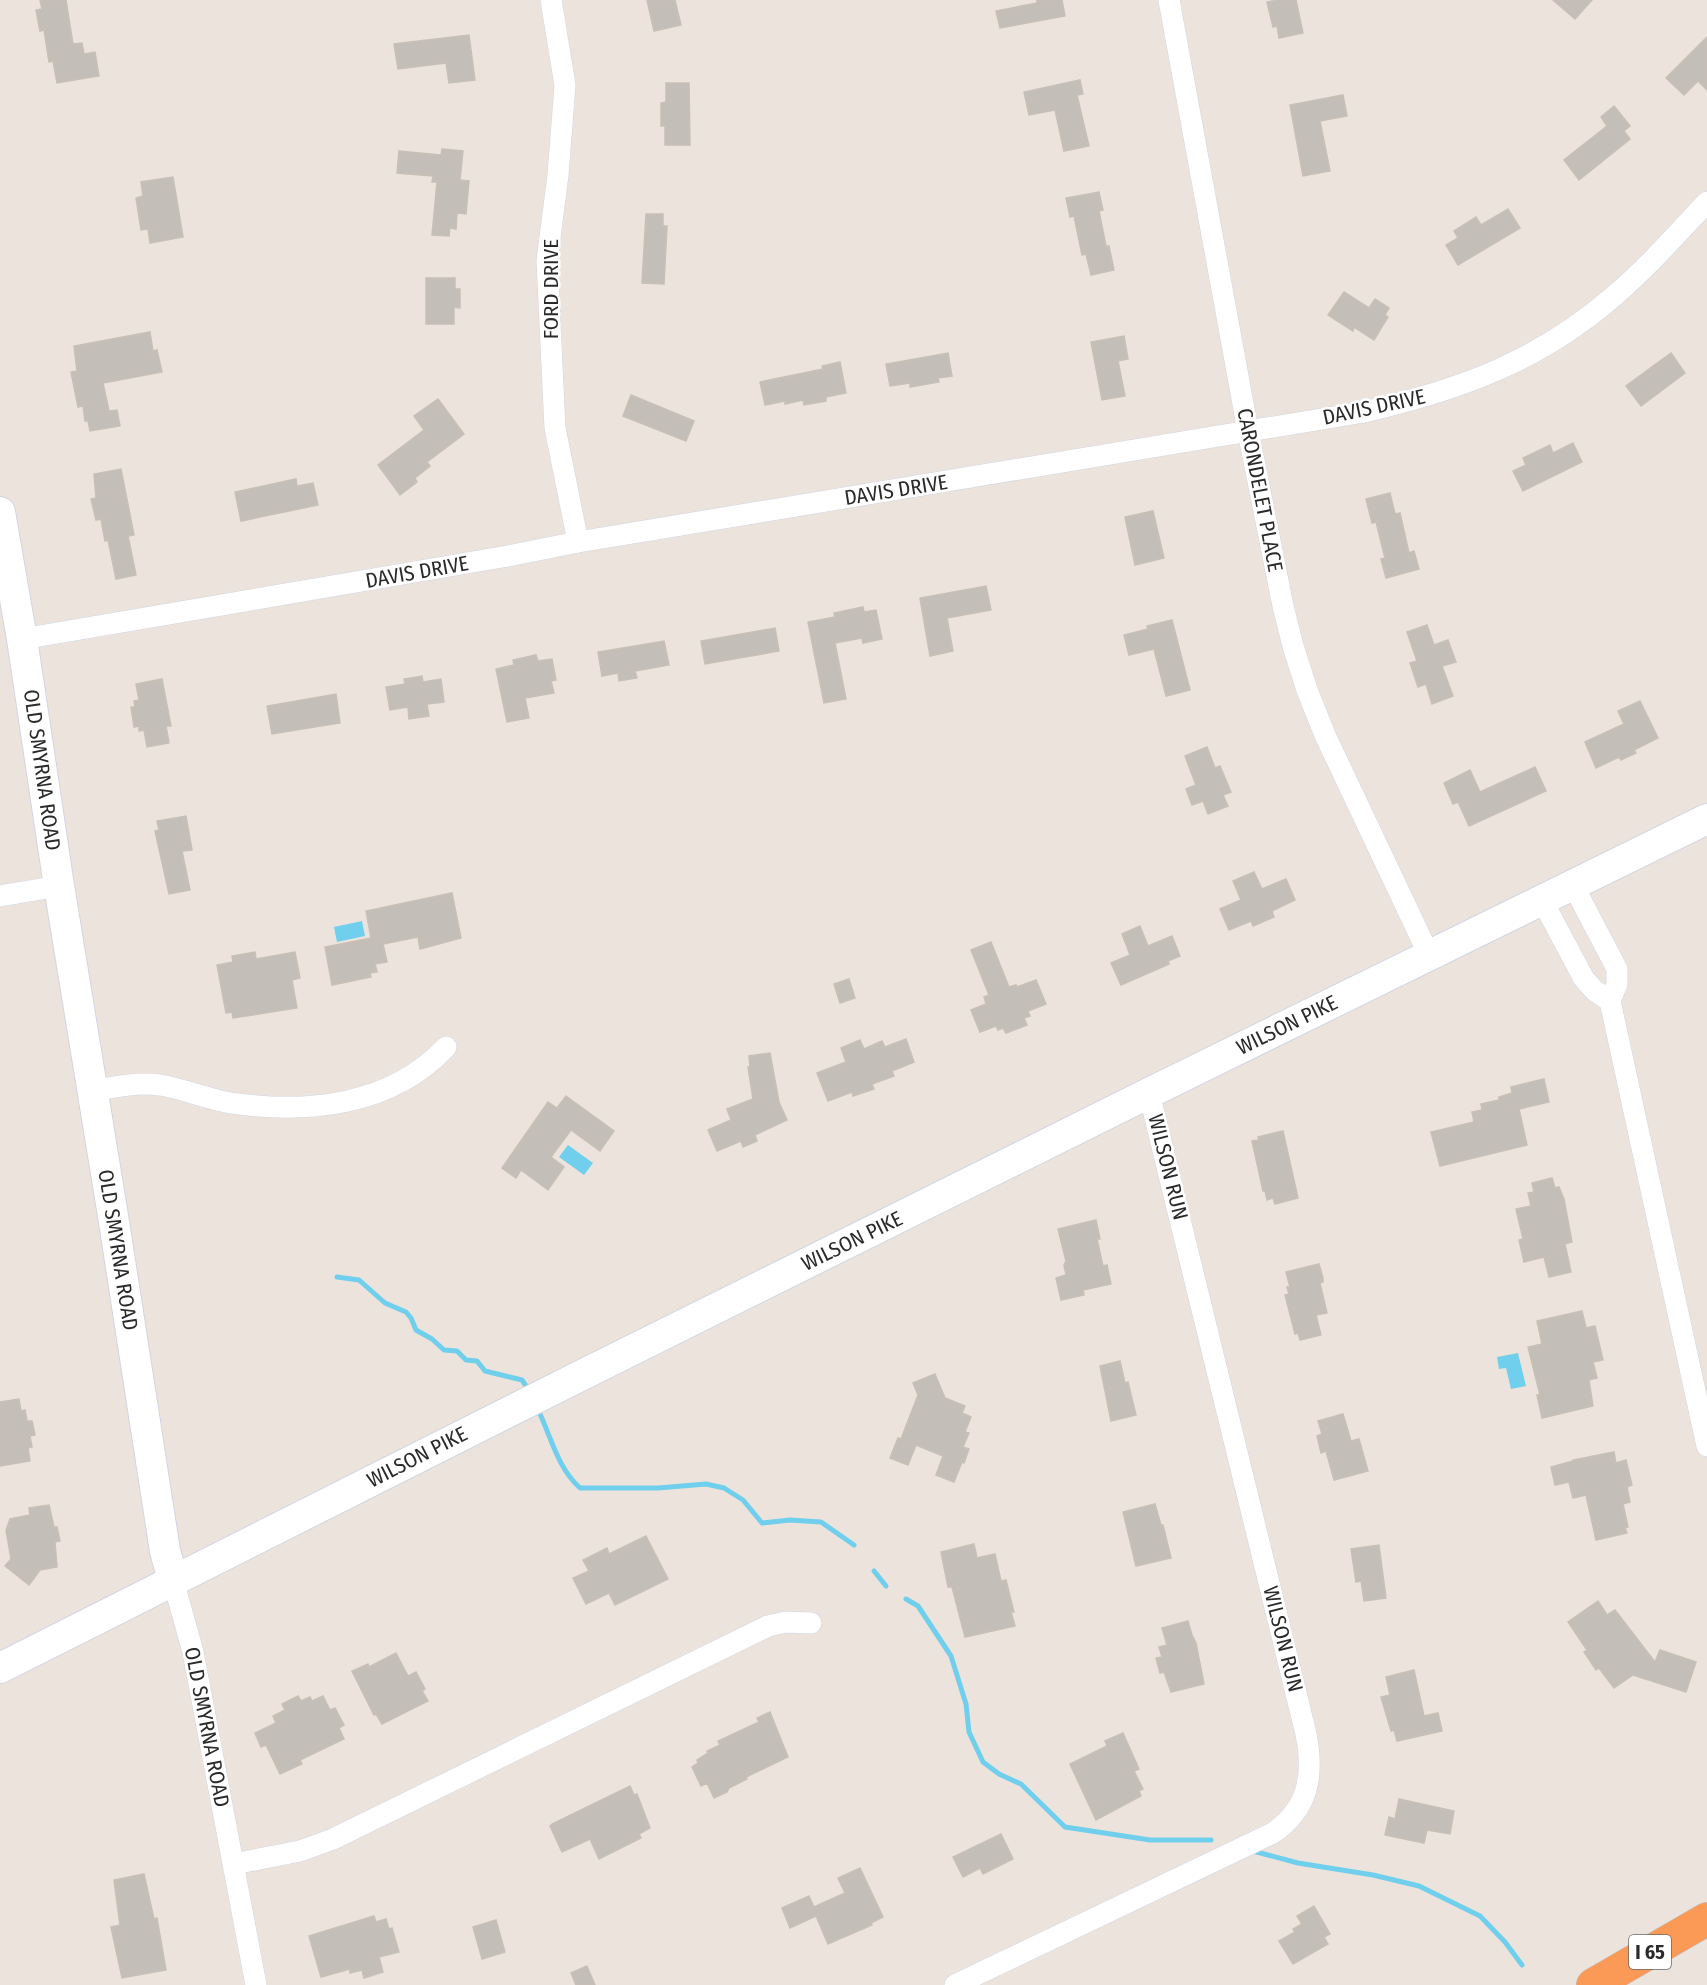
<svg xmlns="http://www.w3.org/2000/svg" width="1707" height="1985" viewBox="0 0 1707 1985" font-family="'Fira Sans Condensed',sans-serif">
  <rect width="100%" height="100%" fill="#ece4dc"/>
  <g fill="#70cfec">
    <polygon points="362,921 365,936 337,942 334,927"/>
    <polygon points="568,1145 593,1163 584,1175 559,1157"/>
    <polygon points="1518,1353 1526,1386 1511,1389 1506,1368 1499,1369 1497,1357"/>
  </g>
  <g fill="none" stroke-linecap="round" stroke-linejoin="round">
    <g stroke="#70cfec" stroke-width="5">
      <polyline points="337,1277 359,1280 385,1303 406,1312 411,1318 416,1330 432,1339 444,1350 457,1351 466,1360 477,1361 485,1371 522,1380 528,1389"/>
      <path d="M540,1414C552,1440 558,1468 580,1488H658L706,1484L724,1488L743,1500L762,1523L790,1520L821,1522L854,1545"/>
      <polyline points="874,1571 886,1586"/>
      <polyline points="906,1599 918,1606 951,1656 966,1704 969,1732 983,1762 999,1774 1021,1784 1065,1827 1150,1840 1211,1840"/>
      <polyline points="1253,1851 1298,1863 1373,1875 1419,1886 1480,1916 1505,1942 1522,1965"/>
    </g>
  </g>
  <g fill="#c4beb8" stroke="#c7c0b6" stroke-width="1.5">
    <polygon points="40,0 66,0 73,44 82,43 84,54 95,52 99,76 57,83 53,61 49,62 44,30 40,31 36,10 42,9"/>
    <polygon points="647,0 675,0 681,25 654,31"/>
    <polygon points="1037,0 1062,0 1065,16 1000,28 996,11 1037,3"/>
    <polygon points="1278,0 1296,0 1303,33 1279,38 1277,26 1273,27 1267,2"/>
    <polygon points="1553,0 1592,0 1575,19"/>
    <polygon points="469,35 475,80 449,83 446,63 398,69 394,44"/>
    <polygon points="1707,37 1707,90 1698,81 1684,95 1666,78"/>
    <polygon points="1080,80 1083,94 1077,95 1089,146 1064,151 1055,110 1029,115 1024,92"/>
    <polygon points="666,83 689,83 690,145 665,145 665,126 661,126 661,103 666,102"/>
    <polygon points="1343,95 1347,116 1320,121 1330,171 1303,176 1290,105"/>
    <polygon points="1614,106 1630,126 1624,131 1630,139 1579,180 1564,160 1607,126 1601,117"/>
    <polygon points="442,149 463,151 460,180 469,181 466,214 457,213 456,229 450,228 449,236 432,235 437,182 432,182 433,176 397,173 399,151 441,155"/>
    <polygon points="173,177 183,237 150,243 148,229 141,230 136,198 143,196 141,182"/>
    <polygon points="1099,192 1103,210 1099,211 1106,246 1109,246 1114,270 1091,275 1086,254 1082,255 1074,216 1070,217 1066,198"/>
    <polygon points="1508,209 1520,228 1458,265 1446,245 1458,238 1454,231 1476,217 1481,225"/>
    <polygon points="646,214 663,214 663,226 667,226 664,284 642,283"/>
    <polygon points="426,278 455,278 455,289 460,289 460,308 454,307 454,324 426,324"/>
    <polygon points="1344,292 1369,308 1375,299 1389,308 1385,315 1388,317 1374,340 1354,327 1353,331 1328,315"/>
    <polygon points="150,332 153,351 157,350 162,372 103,383 109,411 117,410 120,426 90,431 88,421 85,421 83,406 78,407 71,372 77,371 74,346"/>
    <polygon points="1124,336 1128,359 1118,361 1125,396 1102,400 1091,342"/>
    <polygon points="948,353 952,376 938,378 939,382 910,387 910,383 890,386 886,364"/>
    <polygon points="1671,353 1685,373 1641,406 1626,386"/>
    <polygon points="840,362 846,393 826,397 826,401 804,405 803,400 785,404 785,401 765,405 760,382 823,369 822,366"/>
    <polygon points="631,395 694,421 686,441 623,416"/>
    <polygon points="438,399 464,434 427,462 430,466 415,478 417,482 400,495 378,465 424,430 414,416"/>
    <polygon points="1573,443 1582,462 1523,491 1513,471 1526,465 1523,458 1550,445 1553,453"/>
    <polygon points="121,469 134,535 128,536 136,575 116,579 108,540 105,541 101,519 96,520 91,499 96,498 94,474"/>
    <polygon points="296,479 297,486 313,483 318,505 241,521 235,492"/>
    <polygon points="1390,493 1395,514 1400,513 1409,553 1414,551 1419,569 1386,578 1381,559 1385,558 1376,522 1372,523 1366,499"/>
    <polygon points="1153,511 1164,558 1135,565 1125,517"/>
    <polygon points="986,586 991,610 947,618 953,651 930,656 920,598"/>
    <polygon points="863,607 864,612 876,610 882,639 863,643 862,638 835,643 846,699 824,703 808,622 835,617 834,613"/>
    <polygon points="1172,620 1190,690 1166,696 1154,649 1129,655 1124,635 1148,629 1147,626"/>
    <polygon points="1427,625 1434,645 1448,640 1456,662 1442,666 1453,696 1432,704 1426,684 1418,687 1410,663 1417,661 1407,632"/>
    <polygon points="775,628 779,651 705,664 701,641"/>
    <polygon points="664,641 669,665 635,671 637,678 619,681 618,673 602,676 598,652"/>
    <polygon points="536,655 538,661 552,659 556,680 551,681 554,693 525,698 529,718 507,722 496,669 514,665 513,660"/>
    <polygon points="422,676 423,682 441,679 444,702 427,704 429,716 409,719 408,707 390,710 386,687 405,684 404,679"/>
    <polygon points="162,679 171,726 166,726 169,743 147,747 144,730 139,731 139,726 134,727 131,707 135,707 134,701 139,700 136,684"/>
    <polygon points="336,694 340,723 272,734 267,706"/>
    <polygon points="1640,701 1658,738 1634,750 1636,753 1621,760 1619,757 1596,768 1585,742 1624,724 1618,711"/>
    <polygon points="1207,747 1215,768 1220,766 1231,792 1223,795 1228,806 1208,814 1203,801 1192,805 1186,789 1196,785 1185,756"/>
    <polygon points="1535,767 1546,791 1469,826 1458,802 1453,804 1444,783 1470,770 1480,792"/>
    <polygon points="186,816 192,850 182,851 190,890 169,894 155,831 159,830 157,821"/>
    <polygon points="1254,872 1262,889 1286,879 1295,900 1272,911 1274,917 1253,926 1251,921 1229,930 1220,909 1241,900 1233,881"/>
    <polygon points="452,893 461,938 420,949 418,937 383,944 387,962 375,964 377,972 370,973 371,977 332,985 325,947 371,938 366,911"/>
    <polygon points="1140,926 1148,946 1172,936 1180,956 1168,961 1169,964 1121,985 1111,963 1130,955 1122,934"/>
    <polygon points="991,942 1009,987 1016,985 1017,987 1036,980 1046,1004 1028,1011 1030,1016 1024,1018 1027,1025 1006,1033 1003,1028 998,1030 996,1026 980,1032 971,1010 986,1004 984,997 989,995 971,950"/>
    <polygon points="255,952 256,959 295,952 300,978 292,980 297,1008 233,1018 232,1012 226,1013 217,965 233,962 232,956"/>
    <polygon points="849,979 855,998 840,1003 834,984"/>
    <polygon points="906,1039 914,1062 892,1071 894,1076 872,1084 874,1089 853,1096 852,1092 828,1101 817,1073 846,1062 841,1048 860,1040 864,1049 882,1041 885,1047"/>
    <polygon points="770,1053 779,1102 787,1120 755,1135 757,1141 743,1147 741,1141 717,1151 708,1130 731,1120 727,1109 753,1099 748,1067 750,1067 749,1056"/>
    <polygon points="1544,1079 1549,1102 1519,1109 1527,1145 1440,1166 1431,1132 1474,1122 1472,1112 1482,1110 1481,1104 1499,1100 1499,1097 1512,1093 1511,1087"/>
    <polygon points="566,1096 614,1131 600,1151 571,1130 551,1157 564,1167 548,1190 521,1170 516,1178 502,1168 548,1102 557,1108"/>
    <polygon points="1283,1131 1298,1198 1275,1204 1273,1198 1267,1200 1265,1191 1263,1191 1252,1141 1259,1140 1258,1137"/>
    <polygon points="1552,1178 1555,1188 1559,1187 1564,1199 1572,1242 1565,1244 1571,1272 1549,1277 1544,1257 1524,1262 1519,1240 1523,1239 1516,1209 1531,1206 1528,1193 1534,1192 1532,1183"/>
    <polygon points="1096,1220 1100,1239 1097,1239 1103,1266 1107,1265 1111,1284 1083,1290 1084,1295 1061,1300 1056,1278 1066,1275 1064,1265 1066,1261 1058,1229"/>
    <polygon points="1319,1264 1323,1278 1323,1282 1320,1283 1327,1313 1316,1315 1321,1335 1300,1340 1298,1333 1295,1334 1285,1295 1289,1294 1287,1287 1290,1287 1286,1272"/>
    <polygon points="1582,1311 1586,1328 1595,1326 1603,1360 1593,1362 1597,1378 1589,1380 1593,1406 1542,1418 1537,1395 1540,1395 1528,1347 1542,1344 1537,1321"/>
    <polygon points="1120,1361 1125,1383 1128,1382 1136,1415 1111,1421 1100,1366"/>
    <polygon points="935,1374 945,1398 965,1406 962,1413 971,1417 965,1432 969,1433 963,1447 969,1449 964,1463 962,1462 954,1482 936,1475 943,1456 916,1445 908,1465 890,1458 898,1438 901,1439 918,1395 913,1383"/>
    <polygon points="19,1399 21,1411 25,1410 27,1421 32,1421 35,1435 30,1436 32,1447 28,1448 30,1461 0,1466 0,1402"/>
    <polygon points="1343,1414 1351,1441 1359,1439 1368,1471 1334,1480 1326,1451 1321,1453 1317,1436 1322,1434 1318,1421"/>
    <polygon points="1614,1452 1616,1463 1626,1460 1632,1485 1627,1487 1630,1502 1623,1504 1628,1527 1625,1528 1627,1533 1596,1540 1586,1495 1573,1498 1569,1482 1555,1485 1551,1467 1573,1461 1573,1460"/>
    <polygon points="1155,1504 1161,1525 1163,1525 1171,1558 1136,1566 1123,1512"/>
    <polygon points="49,1505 54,1527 57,1527 60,1541 55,1542 57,1567 40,1570 29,1585 5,1566 11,1559 6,1530 10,1519 30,1515 29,1508"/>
    <polygon points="646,1536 668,1579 615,1605 609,1593 586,1604 573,1578 589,1571 583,1560 607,1548 609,1554"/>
    <polygon points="974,1544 977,1558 995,1554 1001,1581 1006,1580 1014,1612 1011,1612 1015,1626 965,1637 952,1587 948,1587 941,1552"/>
    <polygon points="1379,1545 1386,1598 1364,1601 1361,1581 1356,1582 1351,1549"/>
    <polygon points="1598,1601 1607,1615 1615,1610 1655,1662 1660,1650 1696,1662 1686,1692 1633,1675 1614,1688 1599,1668 1596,1670 1584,1652 1587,1650 1568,1622"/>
    <polygon points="1188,1621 1192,1635 1196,1643 1204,1684 1171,1692 1164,1672 1160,1673 1156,1658 1162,1657 1159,1647 1167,1645 1162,1628"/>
    <polygon points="396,1653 408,1676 416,1672 425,1689 422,1691 428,1701 382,1724 376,1714 374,1715 352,1671 368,1664 369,1667"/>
    <polygon points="1414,1670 1424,1716 1438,1713 1442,1731 1397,1741 1394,1730 1391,1731 1381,1697 1390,1695 1386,1677"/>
    <polygon points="298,1696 301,1701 310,1697 312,1701 323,1696 330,1710 335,1708 344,1725 339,1728 344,1739 300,1760 302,1764 280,1774 266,1745 261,1747 255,1733 276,1723 273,1716 285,1710 282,1704"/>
    <polygon points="770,1712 788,1757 746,1777 747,1779 729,1788 727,1792 714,1798 707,1783 701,1786 692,1767 698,1763 697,1760 708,1753 707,1751 720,1745 718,1741 759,1722 757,1718"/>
    <polygon points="1123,1733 1139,1769 1134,1771 1143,1789 1139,1791 1141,1796 1096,1820 1070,1764 1107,1746 1105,1741"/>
    <polygon points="630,1786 634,1795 637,1794 650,1828 639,1834 641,1838 599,1859 590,1839 562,1852 550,1826 552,1824"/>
    <polygon points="1399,1799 1454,1811 1450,1834 1427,1830 1424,1843 1385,1835 1389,1817 1395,1819"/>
    <polygon points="1001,1834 1013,1859 983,1874 980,1868 963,1877 953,1857"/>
    <polygon points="860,1868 883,1917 871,1923 872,1925 828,1944 816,1916 790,1928 782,1908 809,1896 814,1907 845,1893 838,1878"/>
    <polygon points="144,1874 154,1919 157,1918 166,1970 122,1978 111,1927 120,1925 114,1880"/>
    <polygon points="1314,1906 1330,1934 1324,1937 1328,1944 1293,1964 1279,1941 1295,1932 1293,1929 1302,1924 1297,1916"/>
    <polygon points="374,1916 376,1922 386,1919 389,1929 392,1928 399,1952 379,1957 383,1972 364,1978 362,1970 350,1973 350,1969 321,1977 309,1936"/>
    <polygon points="496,1920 505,1952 482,1959 473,1927"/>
    <polygon points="587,1966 595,1985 576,1985 571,1973"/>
  </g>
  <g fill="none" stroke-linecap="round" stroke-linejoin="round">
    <g stroke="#d1d5e2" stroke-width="22">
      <g id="street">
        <polyline points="551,0 565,85 558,175 547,261 555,428 578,542"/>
        <polyline points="1169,0 1248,431 1283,606 1293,646 1307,690 1325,735 1429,955"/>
        <path d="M22,639L508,556L578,542L1364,412C1459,390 1538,362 1614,296C1647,268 1677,234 1707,202"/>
        <polyline points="0,896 59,886"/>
        <polyline points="1542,900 1584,979 1594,990 1610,1001 1617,984 1617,969 1573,885"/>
        <polyline points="1610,1001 1707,1446"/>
        <path d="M92,1091C114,1087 137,1082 160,1085C184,1089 207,1099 231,1103C307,1114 391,1106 446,1047"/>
        <polyline points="173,1580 193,1652 256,1985"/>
        <polyline points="234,1864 300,1851 333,1839 768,1626 786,1622 811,1623"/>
        <path d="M955,1985L1273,1833C1309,1808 1314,1775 1306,1734L1149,1093"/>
      </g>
    </g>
    <g stroke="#d1d5e2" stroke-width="32">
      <g id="secondary">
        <polyline points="0,512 22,639 59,886 114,1222 165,1551 173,1580"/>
        <polyline points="0,1668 578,1377 1149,1093 1707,819"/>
      </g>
    </g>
    <g stroke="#c3c3c3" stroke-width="34">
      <polyline id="highway" points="1593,1985 1707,1919"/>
    </g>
    <use href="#street" stroke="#fff" stroke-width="21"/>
    <use href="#secondary" stroke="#fff" stroke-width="30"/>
    <use href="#highway" stroke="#fb9957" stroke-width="33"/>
  </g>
  <g text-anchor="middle" stroke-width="5" stroke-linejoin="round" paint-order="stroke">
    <rect fill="#fff" stroke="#6a6a6a" stroke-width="1.5" x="1629" y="1935" width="42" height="34" rx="4.5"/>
    <g font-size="20" font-weight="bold" fill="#2a2a2a">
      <text x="1650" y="1959">I 65</text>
    </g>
    <g font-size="21" fill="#2a2a2a" stroke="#fff">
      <text transform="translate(551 289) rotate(-90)" y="7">FORD DRIVE</text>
      <text transform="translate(1374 407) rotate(-12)" y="7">DAVIS DRIVE</text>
      <text transform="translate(896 490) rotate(-9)" y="7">DAVIS DRIVE</text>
      <text transform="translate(1260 490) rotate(79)" y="7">CARONDELET PLACE</text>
      <text transform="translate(417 572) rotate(-10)" y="7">DAVIS DRIVE</text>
      <text transform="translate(42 770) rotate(82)" y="7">OLD SMYRNA ROAD</text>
      <text transform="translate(1287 1025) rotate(-26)" y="7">WILSON PIKE</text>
      <text transform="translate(1168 1167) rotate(76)" y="7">WILSON RUN</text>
      <text transform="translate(852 1241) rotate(-26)" y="7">WILSON PIKE</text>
      <text transform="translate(118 1250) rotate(81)" y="7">OLD SMYRNA ROAD</text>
      <text transform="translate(417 1457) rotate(-27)" y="7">WILSON PIKE</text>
      <text transform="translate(1283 1639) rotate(76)" y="7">WILSON RUN</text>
      <text transform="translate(207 1727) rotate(79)" y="7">OLD SMYRNA ROAD</text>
    </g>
  </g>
</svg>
